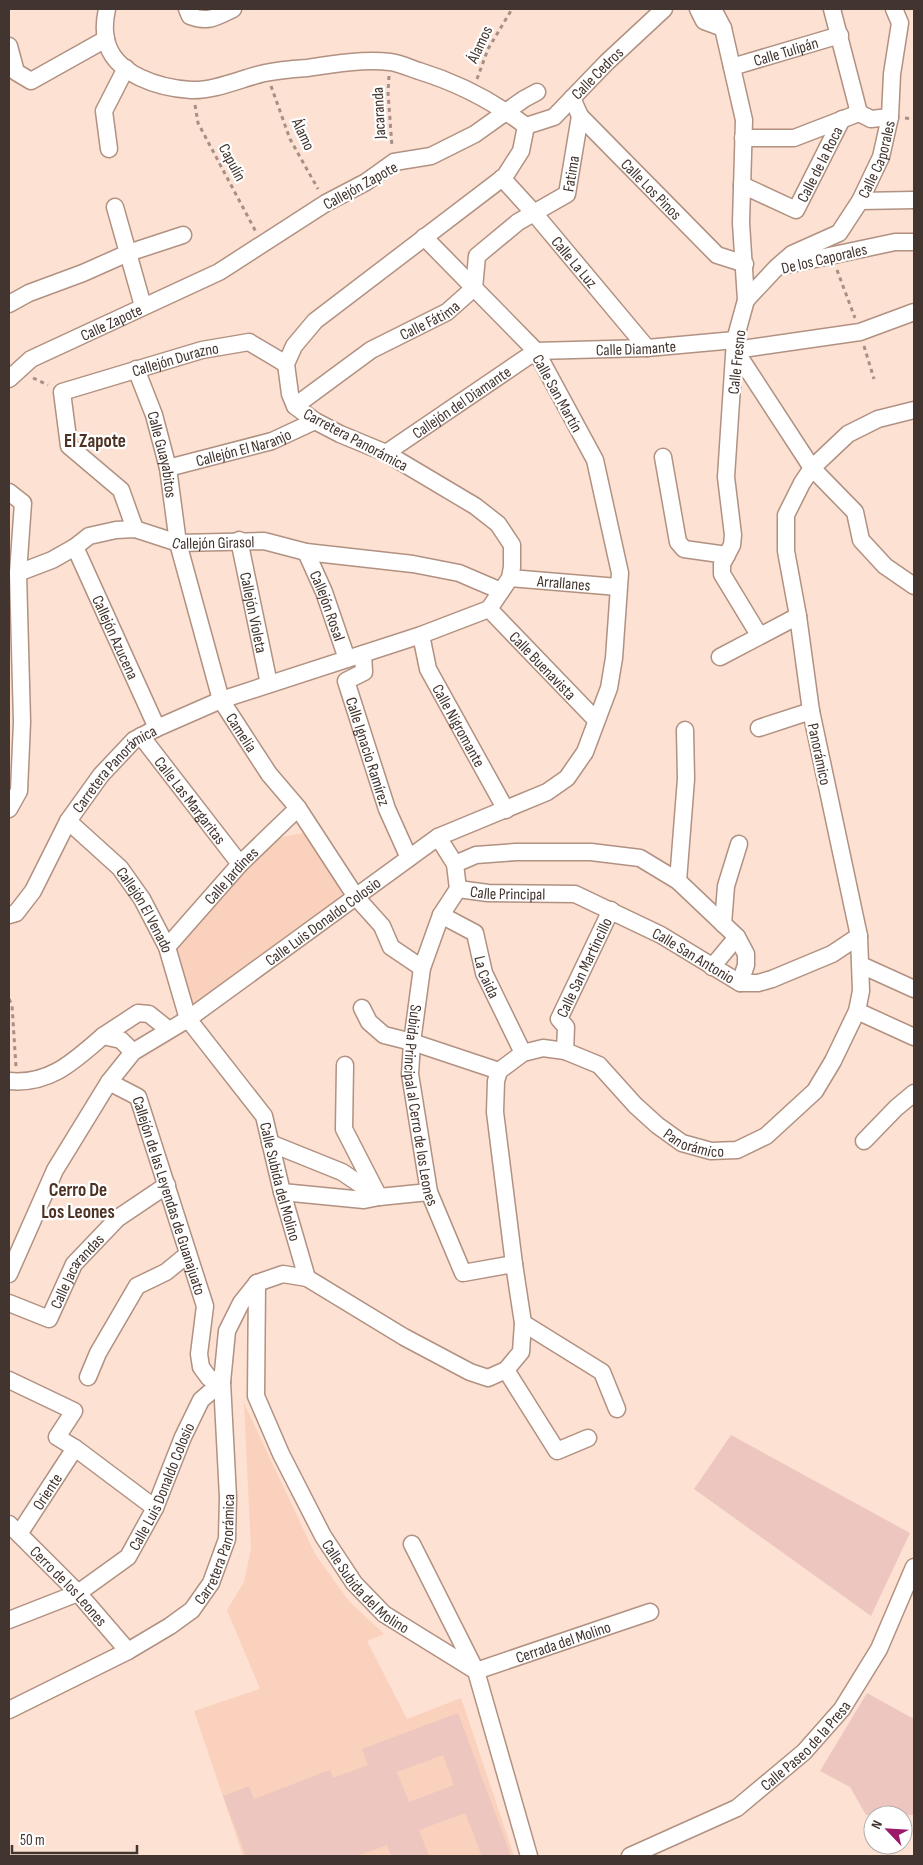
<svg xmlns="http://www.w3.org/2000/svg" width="923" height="1865" viewBox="0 0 923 1865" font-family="'Sofia Sans Condensed',sans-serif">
  <rect width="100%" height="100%" fill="#fde1d3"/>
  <g fill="#fad1bc">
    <polygon points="307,832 345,898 191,1005 174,950 269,840"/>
    <polygon points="244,1403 315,1554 349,1601 384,1634 367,1641 407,1719 461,1698 514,1856 243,1856 194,1711 260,1689 227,1610 244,1582 251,1549"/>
  </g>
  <g fill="#edc7bf" fill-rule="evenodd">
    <polygon points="731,1435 910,1533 871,1616 694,1489"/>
    <polygon points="867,1693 914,1719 914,1815 866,1815 850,1787 820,1771"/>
    <path d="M458,1713L511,1856H482L465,1813L419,1830L429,1856H391L387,1845L357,1856H246L223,1796L249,1786L254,1799L330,1770L333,1778L368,1765L362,1749ZM443,1755L454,1785L409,1802L397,1772Z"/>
  </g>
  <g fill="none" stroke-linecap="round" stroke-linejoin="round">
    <g stroke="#b19181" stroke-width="19">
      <g id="minor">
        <path d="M187,9L190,16C209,23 216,17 233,9"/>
        <polyline points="698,9 704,21 723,28"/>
        <polyline points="713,9 723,28 744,120 741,223 746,300 735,340 726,477 733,535 732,545 722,564 722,574 759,635"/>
        <polyline points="832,9 859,113"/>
        <polyline points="9,46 16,72 31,81 106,39"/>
        <path id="s1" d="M732,67L840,35"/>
        <path id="s2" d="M572,98L580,116L717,255L745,264"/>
        <polyline points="859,113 871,119 890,117"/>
        <path id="s3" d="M526,126L554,117L607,62L664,9"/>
        <polyline points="743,138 794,138 859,113"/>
        <polyline points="109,149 104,111 126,68"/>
        <path id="s4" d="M502,178L534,213L647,348"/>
        <path id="s5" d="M742,185L796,210L842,119"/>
        <polyline points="860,201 914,200"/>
        <polyline points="115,207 143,306"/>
        <polyline points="782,266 895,242 914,242"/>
        <path id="s6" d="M746,300L777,267L792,254L839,233L860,201L881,157L890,117L892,74L900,23L894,9"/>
        <polyline points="9,304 29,293 83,273 128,253 183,235"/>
        <polyline points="914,312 860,332 735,350 812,468 855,512 861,540 885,566 914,586"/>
        <path id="s7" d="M536,351L647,348L735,340"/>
        <path id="s8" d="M136,369L154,415L168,468L178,543L221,700L269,774L298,808L356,897L382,926L391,947L422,968"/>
        <path id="s9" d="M9,379L31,359L219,272L326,203L366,182L394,162L431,156L475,134L524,99L537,92"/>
        <path id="s10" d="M295,406L371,350L447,312L474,288L477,256L518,222L567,194L580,116"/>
        <path id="s11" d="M386,453L536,351"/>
        <polyline points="663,457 678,542 684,549 727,555"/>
        <path id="s12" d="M168,468L272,441L315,421"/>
        <polyline points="9,492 23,503 18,573 22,722 19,791 9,809"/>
        <path id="s13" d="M135,529L121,490L69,446L62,392L202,350L249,342L286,364"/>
        <path id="s14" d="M239,540L269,684"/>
        <path id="s15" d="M75,547L157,728"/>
        <path id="s16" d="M306,552L324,592L347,659"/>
        <path id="s17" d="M18,573L52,560L75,547L89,536L116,530L135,529L178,543L264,541L306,552L413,564L459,573L501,591"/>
        <path id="s18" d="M510,578L618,587"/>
        <path id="s19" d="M489,609L596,720"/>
        <path id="s20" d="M421,635L428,669L506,810"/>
        <path id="s21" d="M363,654L364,672L346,681L387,809L409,858"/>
        <polyline points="720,657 798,616"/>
        <polyline points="759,728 811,711"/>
        <path id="s22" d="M141,736L240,864"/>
        <path id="s23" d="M68,821L120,868L142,899L167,947L188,1019L264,1116L282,1192L307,1278"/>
        <polyline points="438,837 455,864 458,889"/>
        <polyline points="455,864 476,855 516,852 591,852 640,858 678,881 737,937 746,954 746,965 740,983"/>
        <polyline points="678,881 686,779 685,730"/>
        <path id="s24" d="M458,889L441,915L422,968L412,1042L410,1074L429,1192L463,1273L514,1264"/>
        <path id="s25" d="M458,889L488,893L575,894L661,935L740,983H758L772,979L832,954L859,936"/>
        <path id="s26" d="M9,915L16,913L33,891L68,821L101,775L134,740L157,728L221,700L421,635L489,609L510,578L512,567V545L498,524L475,506L386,453L340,434L315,421L295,406L290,394L286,364L294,346L315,321L505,176L521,151L526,126C493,101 458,83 419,71C410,68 399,63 390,62C364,59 333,64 307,68C293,69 279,70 265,73C242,78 215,91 191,90C160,88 113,75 106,39C104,30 105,18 107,9"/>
        <path id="s27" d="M441,915L475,933L484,973L523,1053"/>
        <polyline points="723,924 726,886 739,844"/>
        <path id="s28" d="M167,947L240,864L298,808"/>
        <polyline points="861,965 914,989"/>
        <polyline points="712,967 737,937"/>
        <polyline points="362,1008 369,1022 384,1035 412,1042 499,1071"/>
        <polyline points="857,1011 914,1037"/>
        <polyline points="103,1036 138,1013 149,1014 169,1030"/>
        <path id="s29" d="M565,1051L566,1027L559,1019L611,910"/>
        <path d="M9,1081C50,1085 74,1061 103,1036L121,1040L133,1052"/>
        <path id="s30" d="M109,1082L138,1097L205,1306L199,1354L201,1367L209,1378L222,1382"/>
        <polyline points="864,1141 896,1108 914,1093"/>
        <polyline points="270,1143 342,1172 379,1197 429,1192"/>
        <polyline points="282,1192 364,1200 379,1197 344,1129 345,1065"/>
        <path id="s31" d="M9,1274L55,1170L109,1082L133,1052L188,1019L438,837L547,792L567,778L585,752L609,688L614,658L620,573L595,460L536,351L424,237"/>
        <path id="s32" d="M257,1283L283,1274L307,1278L404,1337L470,1372L488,1378L506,1370L521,1352L523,1323L514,1264L495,1112L496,1081L499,1071L523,1053L543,1048L565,1051L599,1065L635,1105L657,1125L682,1143L711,1151L737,1150L766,1136L815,1091L833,1061L857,1011L861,991L859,936L811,711L798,616L786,551V515L802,483L812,468L848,434L878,419L914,410"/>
        <path id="s33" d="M257,1283L256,1396L281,1454L323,1536L354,1583L384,1614L476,1671L529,1856"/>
        <path id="s34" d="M9,1303L49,1319L74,1264L118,1218L167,1185"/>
        <polyline points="523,1323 602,1372 617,1409"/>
        <polyline points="506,1370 557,1451 588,1438"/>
        <polyline points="88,1377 98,1353 137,1286 166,1272 188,1254"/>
        <polyline points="9,1380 74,1411 57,1437 75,1448 155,1508"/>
        <path id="s35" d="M9,1524L78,1593L128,1651"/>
        <path id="s36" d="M19,1534L75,1448"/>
        <path id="s37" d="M412,1544L476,1671L650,1612"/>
        <path id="s38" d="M9,1620L78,1593L128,1557L155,1508L183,1437L201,1400L222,1382"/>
        <path id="s39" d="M9,1710L128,1651L170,1626L192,1610L211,1583L227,1539L228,1497L222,1382L227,1331L241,1303L257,1283"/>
        <path id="s40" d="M630,1856L737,1808L804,1752L842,1709L879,1649L914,1567"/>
      </g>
    </g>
    <g stroke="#a69086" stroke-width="3" stroke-dasharray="4 4" stroke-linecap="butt">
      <polyline points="389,76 388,92 392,147"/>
      <polyline points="477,79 488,49 512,9"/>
      <polyline points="271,86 290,139 318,189"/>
      <polyline points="195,105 198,123 256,232"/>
      <polyline points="905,118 914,119"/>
      <polyline points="837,270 855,318"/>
      <polyline points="864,346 874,379"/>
      <polyline points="33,378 48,385"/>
      <polyline points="9,999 12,1005 16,1067"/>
    </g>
    <use href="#minor" stroke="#fff" stroke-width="16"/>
  </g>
  <g text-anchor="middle" stroke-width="4.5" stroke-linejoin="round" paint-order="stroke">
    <g font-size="16" fill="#42342e" stroke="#fff">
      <text transform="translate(479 44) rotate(-65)" y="6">Álamos</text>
      <text dy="6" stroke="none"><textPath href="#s1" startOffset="56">Calle Tulipán</textPath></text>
      <text dy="6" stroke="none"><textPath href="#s3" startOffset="91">Calle Cedros</textPath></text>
      <text transform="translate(378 113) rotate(-93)" y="6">Jacaranda</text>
      <text transform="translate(304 134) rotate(65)" y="6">Álamo</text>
      <text dy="6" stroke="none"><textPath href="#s6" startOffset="200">Calle Caporales</textPath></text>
      <text transform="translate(233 162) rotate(62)" y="6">Capulín</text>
      <text dy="6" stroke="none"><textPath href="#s5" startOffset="111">Calle de la Roca</textPath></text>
      <text dy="6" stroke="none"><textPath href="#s10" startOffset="378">Fatima</textPath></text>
      <text transform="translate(360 185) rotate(-29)" y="6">Callejón Zapote</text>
      <text dy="6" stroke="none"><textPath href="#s2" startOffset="122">Calle Los Pinos</textPath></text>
      <text transform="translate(824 258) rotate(-13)" y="6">De los Caporales</text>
      <text dy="6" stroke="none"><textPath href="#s4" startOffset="111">Calle La Luz</textPath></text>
      <text dy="6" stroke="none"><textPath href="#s10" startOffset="160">Calle Fátima</textPath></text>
      <text dy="6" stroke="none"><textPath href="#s9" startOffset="118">Calle Zapote</textPath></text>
      <text dy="6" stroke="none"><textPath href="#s7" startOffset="100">Calle Diamante</textPath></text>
      <text dy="6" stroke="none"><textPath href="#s13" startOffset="282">Callejón Durazno</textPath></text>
      <text transform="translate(736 362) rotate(-84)" y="6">Calle Fresno</text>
      <text transform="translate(558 393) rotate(61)" y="6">Calle San Martín</text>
      <text dy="6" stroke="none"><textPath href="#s11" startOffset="91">Callejón del Diamante</textPath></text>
      <text transform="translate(356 439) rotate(28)" y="6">Carretera Panorámica</text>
      <text dy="6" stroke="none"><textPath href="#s12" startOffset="78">Callejón El Naranjo</textPath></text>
      <text dy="6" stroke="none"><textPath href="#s8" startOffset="90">Calle Guayabitos</textPath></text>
      <text dy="6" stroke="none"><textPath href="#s17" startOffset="208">Callejón Girasol</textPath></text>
      <text dy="6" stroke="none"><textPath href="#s18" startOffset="54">Arrallanes</textPath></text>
      <text dy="6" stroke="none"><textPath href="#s16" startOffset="58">Callejón Rosal</textPath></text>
      <text dy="6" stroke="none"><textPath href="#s14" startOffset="74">Callejón Violeta</textPath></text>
      <text dy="6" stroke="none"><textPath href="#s15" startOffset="99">Callejón Azucena</textPath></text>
      <text dy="6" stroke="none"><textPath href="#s19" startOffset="78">Calle Buenavista</textPath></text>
      <text dy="6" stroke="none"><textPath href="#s20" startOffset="99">Calle Nigromante</textPath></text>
      <text dy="6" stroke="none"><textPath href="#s8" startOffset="381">Camelia</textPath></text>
      <text dy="6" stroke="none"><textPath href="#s21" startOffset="112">Calle Ignacio Ramírez</textPath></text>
      <text transform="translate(820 754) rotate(78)" y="6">Panorámico</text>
      <text dy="6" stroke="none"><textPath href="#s26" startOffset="184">Carretera Panorámica</textPath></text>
      <text dy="6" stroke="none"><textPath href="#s22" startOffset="81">Calle Las Margaritas</textPath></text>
      <text dy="6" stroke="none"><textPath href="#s28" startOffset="96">Calle Jardines</textPath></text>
      <text dy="6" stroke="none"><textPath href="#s25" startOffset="50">Calle Principal</textPath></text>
      <text dy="6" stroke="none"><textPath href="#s23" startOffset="119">Callejón El Venado</textPath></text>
      <text dy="6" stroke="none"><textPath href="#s31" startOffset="486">Calle Luis Donaldo Colosio</textPath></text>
      <text dy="6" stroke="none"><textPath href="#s25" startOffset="251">Calle San Antonio</textPath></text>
      <text dy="6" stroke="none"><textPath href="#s29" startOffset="92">Calle San Martincillo</textPath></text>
      <text dy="6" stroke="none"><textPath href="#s27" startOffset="84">La Caida</textPath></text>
      <text dy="6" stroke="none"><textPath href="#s24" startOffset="226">Subida Principal al Cerro de los Leones</textPath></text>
      <text dy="6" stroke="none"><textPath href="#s32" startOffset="821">Panorámico</textPath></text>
      <text dy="6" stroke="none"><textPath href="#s23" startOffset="428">Calle Subida del Molino</textPath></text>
      <text dy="6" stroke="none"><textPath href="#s30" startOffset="136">Callejón de las Leyendas de Guanajuato</textPath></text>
      <text dy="6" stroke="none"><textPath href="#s34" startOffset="99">Calle Jacarandas</textPath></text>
      <text dy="6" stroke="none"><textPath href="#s38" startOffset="214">Calle Luis Donaldo Colosio</textPath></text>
      <text dy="6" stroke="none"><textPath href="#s36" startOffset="51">Oriente</textPath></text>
      <text dy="6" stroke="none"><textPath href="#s39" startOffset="276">Carretera Panorámica</textPath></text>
      <text dy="6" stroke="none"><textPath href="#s33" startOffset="335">Calle Subida del Molino</textPath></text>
      <text dy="6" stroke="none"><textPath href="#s35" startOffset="86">Cerro de los Leones</textPath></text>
      <text dy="6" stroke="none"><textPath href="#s37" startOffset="234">Cerrada del Molino</textPath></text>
      <text dy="6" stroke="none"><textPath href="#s40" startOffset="210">Calle Paseo de la Presa</textPath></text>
    </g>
    <g font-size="19" font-weight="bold" fill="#4d3224" stroke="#fff">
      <text x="95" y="447">El Zapote</text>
      <text x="78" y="1196">Cerro De<tspan x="78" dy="22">Los Leones</tspan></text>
    </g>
  </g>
  <rect width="923" height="1865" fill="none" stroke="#42342e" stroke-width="20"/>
  <g transform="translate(888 1830) rotate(295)"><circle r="24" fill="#ffffff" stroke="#b3aeab"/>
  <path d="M0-4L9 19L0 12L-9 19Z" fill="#9b186b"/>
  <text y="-8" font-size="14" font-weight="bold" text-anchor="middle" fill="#42342e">N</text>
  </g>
  <path d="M12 1845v8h125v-8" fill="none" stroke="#42342e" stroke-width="2.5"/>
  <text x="20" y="1845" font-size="15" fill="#42342e" stroke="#ffffff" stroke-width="4" paint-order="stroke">50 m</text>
</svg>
